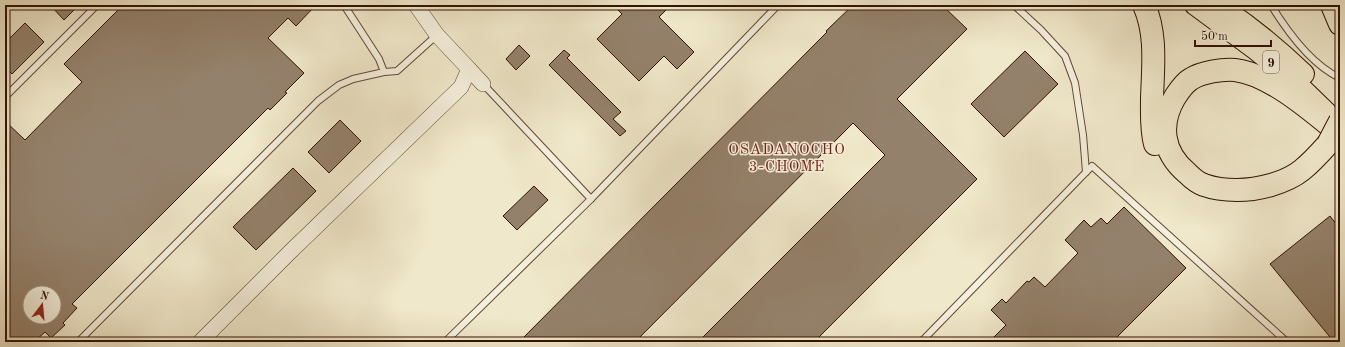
<svg xmlns="http://www.w3.org/2000/svg" width="1345" height="347" viewBox="0 0 1345 347" font-family="'Old Standard TT',serif">
  <rect width="100%" height="100%" fill="#f0e8ca"/>
  <filter id="stains"><feTurbulence type="fractalNoise" baseFrequency=".005" numOctaves="4"/><feColorMatrix values="0 0 0 0 .2 0 0 0 0 .09 0 0 0 0 .02 0 0 0 .5 -.17"/></filter>
  <radialGradient id="worn" r=".72"><stop offset=".6" stop-color="#630" stop-opacity="0"/><stop offset="1" stop-color="#630" stop-opacity=".3"/></radialGradient>
  <g fill="#94816b" stroke="#311205" fill-rule="evenodd">
    <polygon points="50,5 79,5 64,20"/>
    <path d="M123,5H316L296,26L288,18L268,38L304,73L285,92L287,93L270,110L268,108L72,304L77,308L63,323L65,325L51,338L45,332L34,342H5V121L25,140L82,82L64,64ZM30,293H54V317H30Z"/>
    <polygon points="613,5 671,5 659,17 694,52 677,69 664,56 639,81 597,39 622,14"/>
    <polygon points="853,5 942,5 967,29 897,99 977,179 814,342 698,342 885,155 853,123 635,342 519,342 827,32 826,31"/>
    <polygon points="25,23 44,42 12,74 5,67 5,43"/>
    <polygon points="519,45 530,56 516,70 506,59"/>
    <polygon points="564,50 570,55 567,58 621,112 613,119 626,131 620,136 549,65"/>
    <polygon points="1025,51 1058,84 1004,137 971,104"/>
    <polygon points="340,120 361,141 329,173 308,152"/>
    <polygon points="293,168 316,191 256,250 233,227"/>
    <polygon points="534,186 548,200 517,230 503,216"/>
    <polygon points="1124,207 1186,268 1112,342 989,342 1006,325 991,310 1002,299 1006,303 1027,281 1029,282 1034,277 1045,287 1078,253 1065,240 1084,220 1091,227 1101,218 1107,224"/>
    <polygon points="1330,216 1340,229 1340,342 1334,342 1270,264"/>
  </g>
  <g fill="none" stroke-linecap="round" stroke-linejoin="round">
    <g stroke="#614836" stroke-width="8">
      <g id="service">
        <polyline points="1014,5 1041,30 1065,56 1075,83 1083,135 1086,172"/>
        <path d="M1271,5C1287,31 1312,65 1340,78"/>
        <polyline points="384,72 397,71 437,35"/>
        <polyline points="484,85 591,199"/>
        <polyline points="5,97 97,5"/>
        <polyline points="78,342 318,101 339,85 353,79 384,72 379,59 344,5"/>
        <polyline points="445,342 591,199 778,5"/>
        <polyline points="921,342 1092,166 1287,342"/>
      </g>
    </g>
    <g stroke="#614836" stroke-width="16">
      <g id="tertiary">
        <polyline points="469,69 483,84"/>
        <polyline points="200,342 290,252 461,87 469,69 437,35 416,5"/>
      </g>
    </g>
    <g stroke="#311205" stroke-width="22">
      <g id="trunk">
        <polyline points="1195,5 1256,50 1293,80 1327,113"/>
        <path d="M1218,5C1249,25 1277,48 1304,74"/>
      </g>
    </g>
    <g stroke="#311205" stroke-width="24">
      <g id="motorway">
        <path d="M1144,5C1157,34 1153,67 1152,98C1152,114 1151,129 1155,144"/>
        <polyline points="1332,5 1340,24"/>
        <path d="M1328,144C1320,153 1312,162 1302,170C1286,183 1258,190 1237,190C1225,190 1215,189 1204,185C1198,183 1191,177 1187,173C1162,152 1159,124 1175,97C1179,91 1184,83 1191,79C1202,72 1222,69 1235,70C1270,74 1313,112 1340,134"/>
      </g>
    </g>
    <use href="#service" stroke="#f5f0dd" stroke-width="6"/>
    <use href="#tertiary" stroke="#f5f0dd" stroke-width="15"/>
    <use href="#trunk" stroke="#f0e8ca" stroke-width="20"/>
    <use href="#motorway" stroke="#f0e8ca" stroke-width="22"/>
    <g stroke="#311205" stroke-width="24" stroke-linecap="butt">
      <polyline id="motorway-bridge" points="1328,144 1340,121"/>
    </g>
    <use href="#motorway-bridge" stroke="#f0e8ca" stroke-width="22"/>
  </g>
  <g text-anchor="middle" stroke-width="3" stroke-linejoin="round" paint-order="stroke">
    <rect fill="#f5f0dd" stroke="#6c5546" stroke-width="1" x="1263" y="51" width="16" height="22" rx="3"/>
    <g font-size="13" font-weight="bold" fill="#311205">
      <text x="1271" y="67">9</text>
    </g>
    <g font-size="15" letter-spacing="1" fill="#7a1f14" stroke="#f5f0dd">
      <text x="787" y="154">OSADANOCHO<tspan x="787" dy="17">3-CHOME</tspan></text>
    </g>
  </g>
  <rect width="1345" height="347" fill="none" stroke="#f0e8ca" stroke-width="20"/>
  <rect x="6" y="6" width="1333" height="335" fill="none" stroke="#311205" stroke-width="2"/>
  <rect x="10" y="10" width="1325" height="327" fill="none" stroke="#311205"/>
  <g transform="translate(42 305) rotate(16)"><circle r="19" fill="#f5f0dd" stroke="#a79787"/>
  <path d="M0-3L7 15L0 10L-7 15Z" fill="#8f2418"/>
  <text y="-6" font-size="11" font-weight="bold" text-anchor="middle" fill="#311205">N</text>
  </g>
  <path d="M1195 40v6h76v-6" fill="none" stroke="#311205" stroke-width="2"/>
  <text x="1201" y="40" font-size="12" fill="#311205" stroke="#f5f0dd" stroke-width="3" paint-order="stroke">50 m</text>
  <rect width="100%" height="100%" filter="url(#stains)"/>
  <rect width="100%" height="100%" fill="url(#worn)"/>
</svg>
